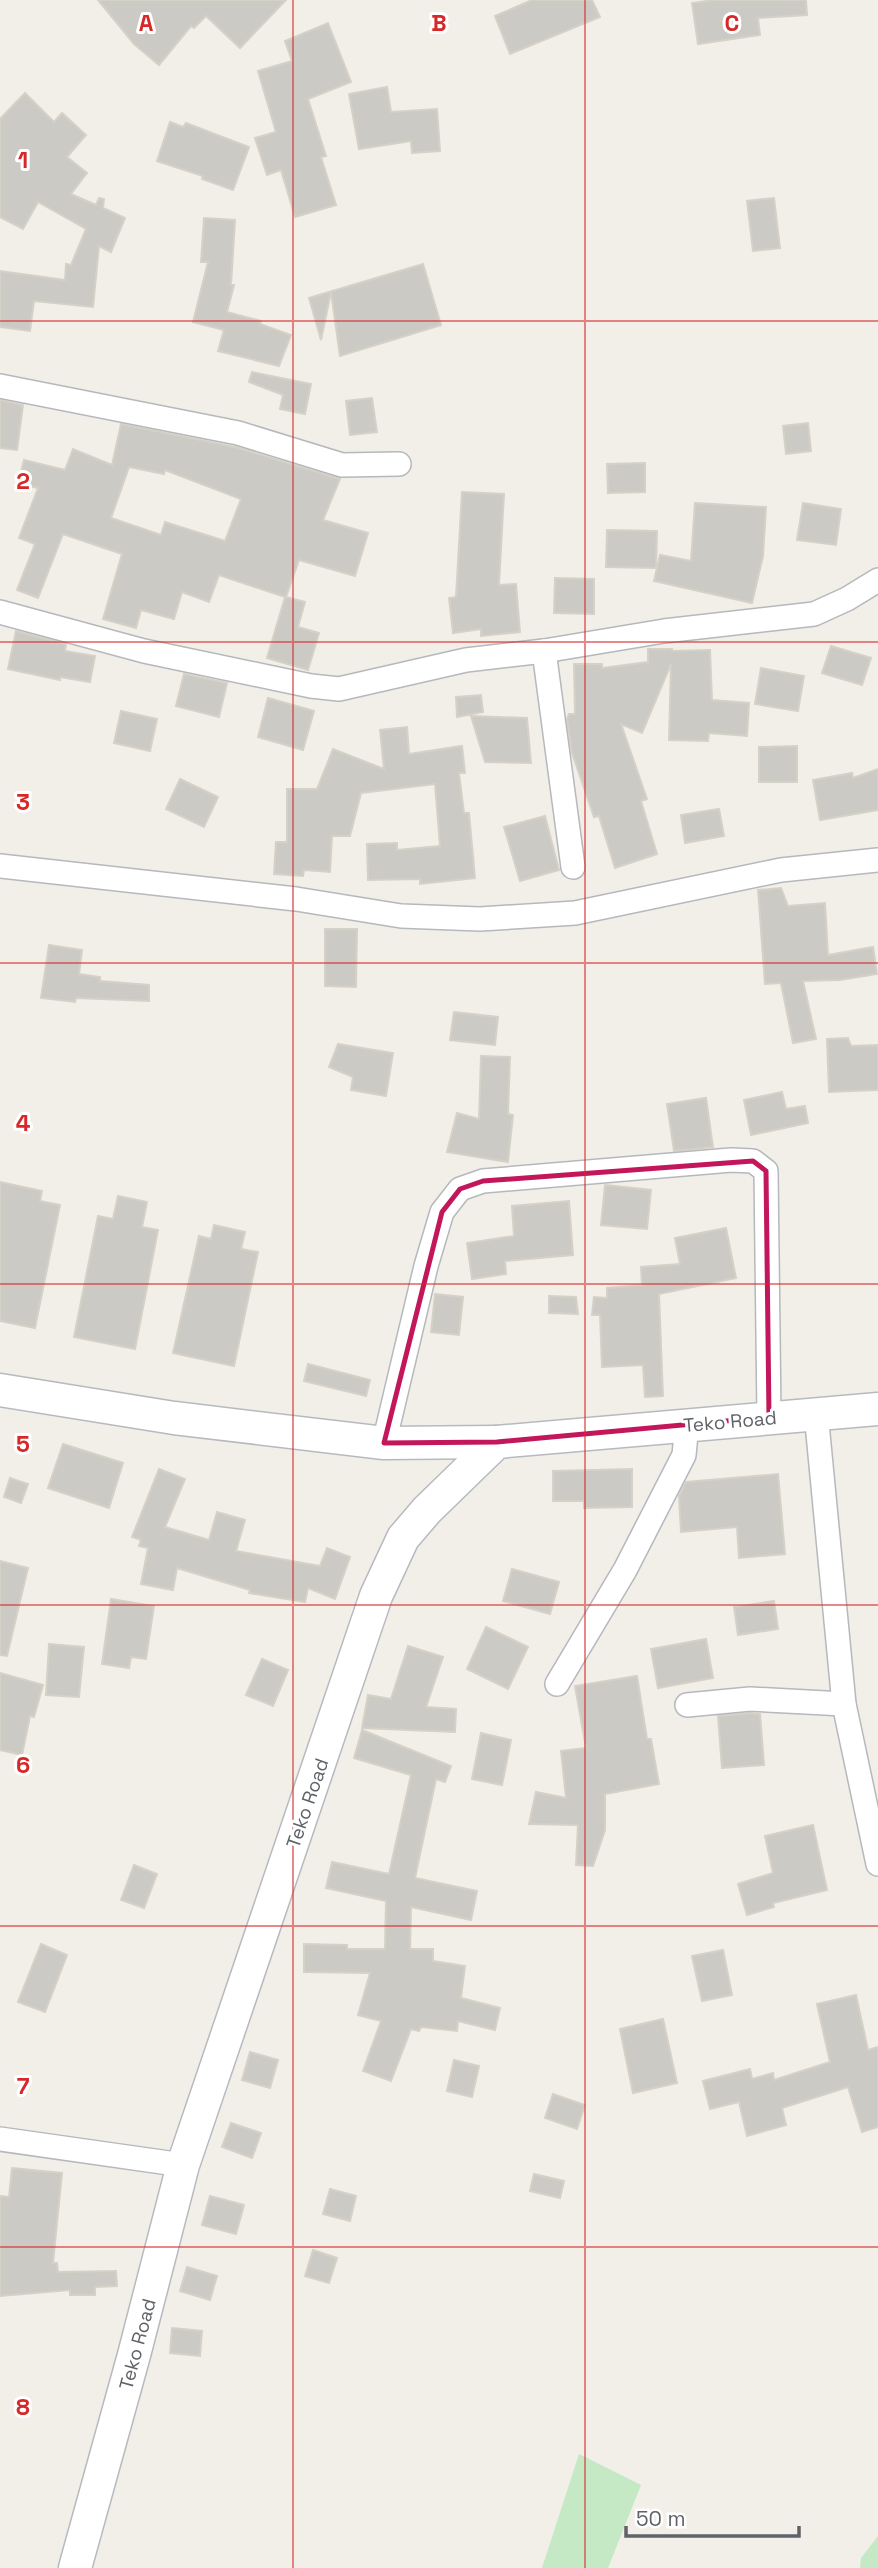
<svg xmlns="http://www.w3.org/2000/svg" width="878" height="2568" viewBox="0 0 878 2568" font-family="'Space Grotesk',sans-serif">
  <rect width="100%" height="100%" fill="#f1efe8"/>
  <g fill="#c5e8c5">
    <polygon points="579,2454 641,2485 608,2568 542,2568"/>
    <polygon points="878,2536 878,2568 860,2568 861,2558"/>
  </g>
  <g fill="#cccac5" stroke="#d6d1c6" stroke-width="2" fill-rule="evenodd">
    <polygon points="98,0 286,0 240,48 206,16 194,28 191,26 159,65 134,44"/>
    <polygon points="532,0 592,0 600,17 510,54 495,16"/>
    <polygon points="714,0 806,0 807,15 758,18 760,35 698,44 692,3"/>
    <polygon points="328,23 351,82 308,99 326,156 321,157 336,205 295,217 281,170 267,175 255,138 276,132 258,71 292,61 285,41"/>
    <polygon points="387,87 391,112 437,109 440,151 412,153 411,141 359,149 349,94"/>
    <polygon points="25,93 54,122 62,113 86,135 67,157 87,173 71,194 96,205 99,198 104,199 103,208 125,218 111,252 99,246 93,307 34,301 30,331 0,327 0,271 65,280 66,264 71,265 86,229 38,202 23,229 0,217 0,119"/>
    <polygon points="170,122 183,127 186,123 249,147 233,190 202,179 203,176 157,161"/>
    <polygon points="774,198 780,248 753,251 747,201"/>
    <polygon points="204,218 235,220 231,285 234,285 227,312 261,321 260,324 291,335 279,366 218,351 224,330 193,322 208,262 201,262"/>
    <polygon points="423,264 441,325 340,356 331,292 321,340 309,298"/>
    <polygon points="252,372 311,384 305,414 280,409 283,395 249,382"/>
    <polygon points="372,398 377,432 350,435 346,401"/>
    <polygon points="0,400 23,405 17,450 0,448"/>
    <polygon points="808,423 811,451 786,454 783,426"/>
    <path d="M121,424L235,447L340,479L323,520L368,533L355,576L299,560L286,597L305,602L298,627L319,633L308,670L267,658L285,597L219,575L209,602L182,592L174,619L141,610L136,628L103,619L122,554L63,534L38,598L17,590L35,544L19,538L38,488L18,484L24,460L65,470L73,449L112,465ZM129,467L164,474L165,470L241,499L225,541L165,522L161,535L111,518Z"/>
    <polygon points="645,463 645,492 608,493 607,464"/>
    <polygon points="462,492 504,494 499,585 516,584 520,632 481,636 481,629 453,633 449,598 456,597"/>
    <polygon points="695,503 766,507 763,556 752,603 654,581 660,555 691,561"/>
    <polygon points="803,503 841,509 836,545 797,540"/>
    <polygon points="607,530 657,531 656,568 606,567"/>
    <polygon points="555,578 594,579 594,614 554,613"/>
    <polygon points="16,631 66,644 65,651 95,656 90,682 60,677 60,680 8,669"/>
    <polygon points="831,646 871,658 862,685 822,673"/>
    <polygon points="648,649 672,649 672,651 710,650 712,700 749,703 747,736 709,733 708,741 669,740 671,664 642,733 621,724 647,799 641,801 657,854 615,868 599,816 594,817 572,753 567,719 569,714 575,714 574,664 602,664 602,668 648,662"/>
    <polygon points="761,668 804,676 798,711 755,704"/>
    <polygon points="184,674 227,683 219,717 176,706"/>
    <polygon points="481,695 483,712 457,717 456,697"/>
    <polygon points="268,698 314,711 303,750 258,737"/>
    <polygon points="121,711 157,719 150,751 114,743"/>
    <polygon points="471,716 527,718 531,763 485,762"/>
    <polygon points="407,727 409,754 462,746 465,773 459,773 464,813 469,813 475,878 420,884 420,879 368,880 367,844 397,843 397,850 440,846 435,784 361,793 350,836 332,836 330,872 304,870 303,876 274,874 276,842 287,842 287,789 317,789 333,749 384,769 380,730"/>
    <polygon points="797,746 797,782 759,782 759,747"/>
    <polygon points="878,769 878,810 820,820 813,780 852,773 853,778"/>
    <polygon points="180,779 218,797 204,827 166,809"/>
    <polygon points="719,809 724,836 685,843 681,815"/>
    <polygon points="545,816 559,870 520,881 504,827"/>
    <polygon points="781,888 788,906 825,903 828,955 873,947 877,974 840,980 803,981 816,1039 793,1043 781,983 765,984 758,890"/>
    <polygon points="325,929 357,929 356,987 325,986"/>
    <polygon points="49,945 82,950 79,974 100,977 100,981 149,985 149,1001 76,998 75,1002 41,998"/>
    <polygon points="454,1012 498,1017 495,1045 450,1040"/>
    <polygon points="848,1038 851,1046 878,1045 878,1090 829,1092 827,1039"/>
    <polygon points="338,1044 393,1053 386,1096 351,1090 353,1077 329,1067"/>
    <polygon points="481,1056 510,1057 508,1114 513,1115 508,1162 447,1152 457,1113 479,1119"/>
    <polygon points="782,1092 786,1109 805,1106 808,1123 751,1135 744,1100"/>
    <polygon points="706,1098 713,1147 674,1151 667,1104"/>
    <polygon points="0,1182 42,1191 40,1201 60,1205 35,1328 0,1321"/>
    <polygon points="605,1185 651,1190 647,1229 601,1225"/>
    <polygon points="118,1196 147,1202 142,1227 158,1230 135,1349 74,1337 98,1216 113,1219"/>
    <polygon points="569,1201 573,1255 505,1261 506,1274 472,1279 467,1243 514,1236 512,1206"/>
    <polygon points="214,1225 245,1232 241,1249 258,1252 234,1366 173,1353 199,1236 211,1239"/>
    <polygon points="726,1228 736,1278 659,1294 663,1396 645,1397 643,1365 602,1367 600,1315 592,1315 594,1297 607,1298 607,1288 642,1285 641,1267 680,1264 675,1238"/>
    <polygon points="435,1294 463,1297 459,1335 431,1332"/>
    <polygon points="549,1296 576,1297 578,1314 549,1313"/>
    <polygon points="308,1364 370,1380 366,1396 304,1381"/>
    <polygon points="63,1444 123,1463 109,1508 48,1488"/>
    <polygon points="159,1469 185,1479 165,1527 209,1540 217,1512 245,1520 236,1551 320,1566 327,1548 350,1557 335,1599 308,1588 305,1602 249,1593 250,1590 177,1568 173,1590 141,1584 148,1548 139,1546 141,1540 132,1537"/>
    <polygon points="632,1469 632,1507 584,1508 584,1501 553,1501 553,1471"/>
    <polygon points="778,1474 785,1554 739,1558 737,1527 681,1532 679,1496 686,1482"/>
    <polygon points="10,1478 28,1484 21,1503 4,1497"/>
    <polygon points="0,1561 28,1568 7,1656 0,1655"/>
    <polygon points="512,1569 559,1582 550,1614 503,1601"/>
    <polygon points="111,1599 154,1606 146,1659 131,1657 129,1668 102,1664"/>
    <polygon points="774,1601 778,1629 738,1635 734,1607"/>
    <polygon points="486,1627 528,1647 508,1689 467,1669"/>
    <polygon points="706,1639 713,1678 658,1688 651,1649"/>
    <polygon points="49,1644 84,1647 79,1697 46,1695"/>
    <polygon points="408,1646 443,1657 426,1707 456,1709 455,1732 362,1728 368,1695 391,1699"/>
    <polygon points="262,1659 288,1670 273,1706 246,1695"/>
    <polygon points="0,1673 43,1685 34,1717 30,1716 22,1755 0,1750"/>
    <polygon points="637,1676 647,1739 651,1739 659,1784 605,1794 605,1830 593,1866 576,1865 578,1825 529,1824 536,1792 566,1798 561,1751 586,1748 575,1686"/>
    <polygon points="750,1713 760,1714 764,1765 722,1768 718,1716"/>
    <polygon points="362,1730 451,1766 445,1782 436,1779 415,1878 477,1891 471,1920 411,1907 410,1949 433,1949 433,1961 465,1966 461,1998 500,2008 495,2030 458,2021 457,2031 421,2027 419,2031 411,2029 391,2081 363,2071 381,2021 358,2015 370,1973 304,1972 304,1944 347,1945 347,1949 385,1949 386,1901 326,1888 332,1862 389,1874 411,1775 354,1758"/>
    <polygon points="481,1733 511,1740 502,1785 472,1779"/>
    <polygon points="813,1825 827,1890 773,1903 774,1907 747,1915 738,1884 773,1873 765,1836"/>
    <polygon points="134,1865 157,1874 144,1908 121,1900"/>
    <polygon points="41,1944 67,1955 45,2012 18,2002"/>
    <polygon points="723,1950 732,1995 702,2001 692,1956"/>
    <polygon points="856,1995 868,2050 878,2047 878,2127 862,2132 848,2087 782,2108 786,2125 747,2136 739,2102 710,2109 703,2081 750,2069 752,2079 773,2073 774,2080 830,2062 817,2004"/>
    <polygon points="663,2019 677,2083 633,2093 620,2029"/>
    <polygon points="250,2052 278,2060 270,2088 242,2080"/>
    <polygon points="454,2060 479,2066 472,2097 447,2091"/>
    <polygon points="553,2094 585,2105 577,2129 545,2118"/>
    <polygon points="231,2123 261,2133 252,2158 222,2147"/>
    <polygon points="12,2168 62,2173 53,2263 57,2263 58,2272 116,2271 117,2286 95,2287 95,2295 70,2295 70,2290 0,2296 0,2196 9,2197"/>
    <polygon points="534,2174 564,2181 560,2198 530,2191"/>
    <polygon points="330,2189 356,2196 350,2221 323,2214"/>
    <polygon points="210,2196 244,2205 236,2234 202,2225"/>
    <polygon points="313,2250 337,2258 329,2283 305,2276"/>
    <polygon points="187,2267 217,2276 210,2300 180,2291"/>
    <polygon points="172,2328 202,2331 200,2356 170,2353"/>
  </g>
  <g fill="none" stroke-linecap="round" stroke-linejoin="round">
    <g stroke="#b5b8bc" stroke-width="26">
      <g id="street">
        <polyline points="0,386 238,433 342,465 399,464"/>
        <polyline points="0,612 144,651 311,686 339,689 466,660 544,651 664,631 814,614 847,599 878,580"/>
        <polyline points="544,651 573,867"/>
        <polyline points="0,866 296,899 401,916 480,919 575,913 781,870 878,860"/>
        <polyline points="816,1413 844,1704 878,1864"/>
        <polyline points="384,1443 426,1266 442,1212 460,1189 483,1181 731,1160 753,1161 766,1171 769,1417"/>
        <polyline points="557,1684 625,1570 684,1455 687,1424"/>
        <polyline points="687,1705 750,1699 844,1704"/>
        <polyline points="0,2139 183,2165"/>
      </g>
    </g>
    <g stroke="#b6babf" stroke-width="35">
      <g id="secondary">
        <polyline points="0,1390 174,1418 384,1443 497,1442"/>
        <polyline points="75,2568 134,2355 183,2165 376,1596 403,1538 427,1510 497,1442 878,1409"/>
      </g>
    </g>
    <use href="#street" stroke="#fff" stroke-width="23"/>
    <use href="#secondary" stroke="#fff" stroke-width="32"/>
  </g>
  <path fill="none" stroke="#c2185b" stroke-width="5" stroke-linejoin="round" d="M753,1161L766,1171L769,1417L497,1442L384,1443L442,1212L460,1189L483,1181Z"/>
  <path fill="none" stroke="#d62828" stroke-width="2" stroke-opacity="0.55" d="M293,0V2568M585,0V2568M0,321H878M0,642H878M0,963H878M0,1284H878M0,1605H878M0,1926H878M0,2247H878"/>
  <g text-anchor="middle" stroke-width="6" stroke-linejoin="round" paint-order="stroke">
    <g font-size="19" fill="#5f6368" stroke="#fff">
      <text transform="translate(730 1421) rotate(-5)" y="7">Teko Road</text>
      <text transform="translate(307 1803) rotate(-71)" y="7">Teko Road</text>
      <text transform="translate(137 2344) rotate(-75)" y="7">Teko Road</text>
    </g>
  </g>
  <g font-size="23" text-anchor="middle" font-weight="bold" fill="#d62828" stroke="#fff" stroke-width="6" stroke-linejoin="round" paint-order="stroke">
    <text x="146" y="31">A</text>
    <text x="439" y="31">B</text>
    <text x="732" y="31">C</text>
    <text x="23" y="168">1</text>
    <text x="23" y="489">2</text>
    <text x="23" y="810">3</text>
    <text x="23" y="1131">4</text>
    <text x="23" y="1452">5</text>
    <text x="23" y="1773">6</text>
    <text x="23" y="2094">7</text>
    <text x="23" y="2415">8</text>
  </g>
  <path d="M626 2526v10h173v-10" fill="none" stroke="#5f6368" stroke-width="3.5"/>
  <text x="636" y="2526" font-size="21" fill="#5f6368" stroke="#ffffff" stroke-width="5" paint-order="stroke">50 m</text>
</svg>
